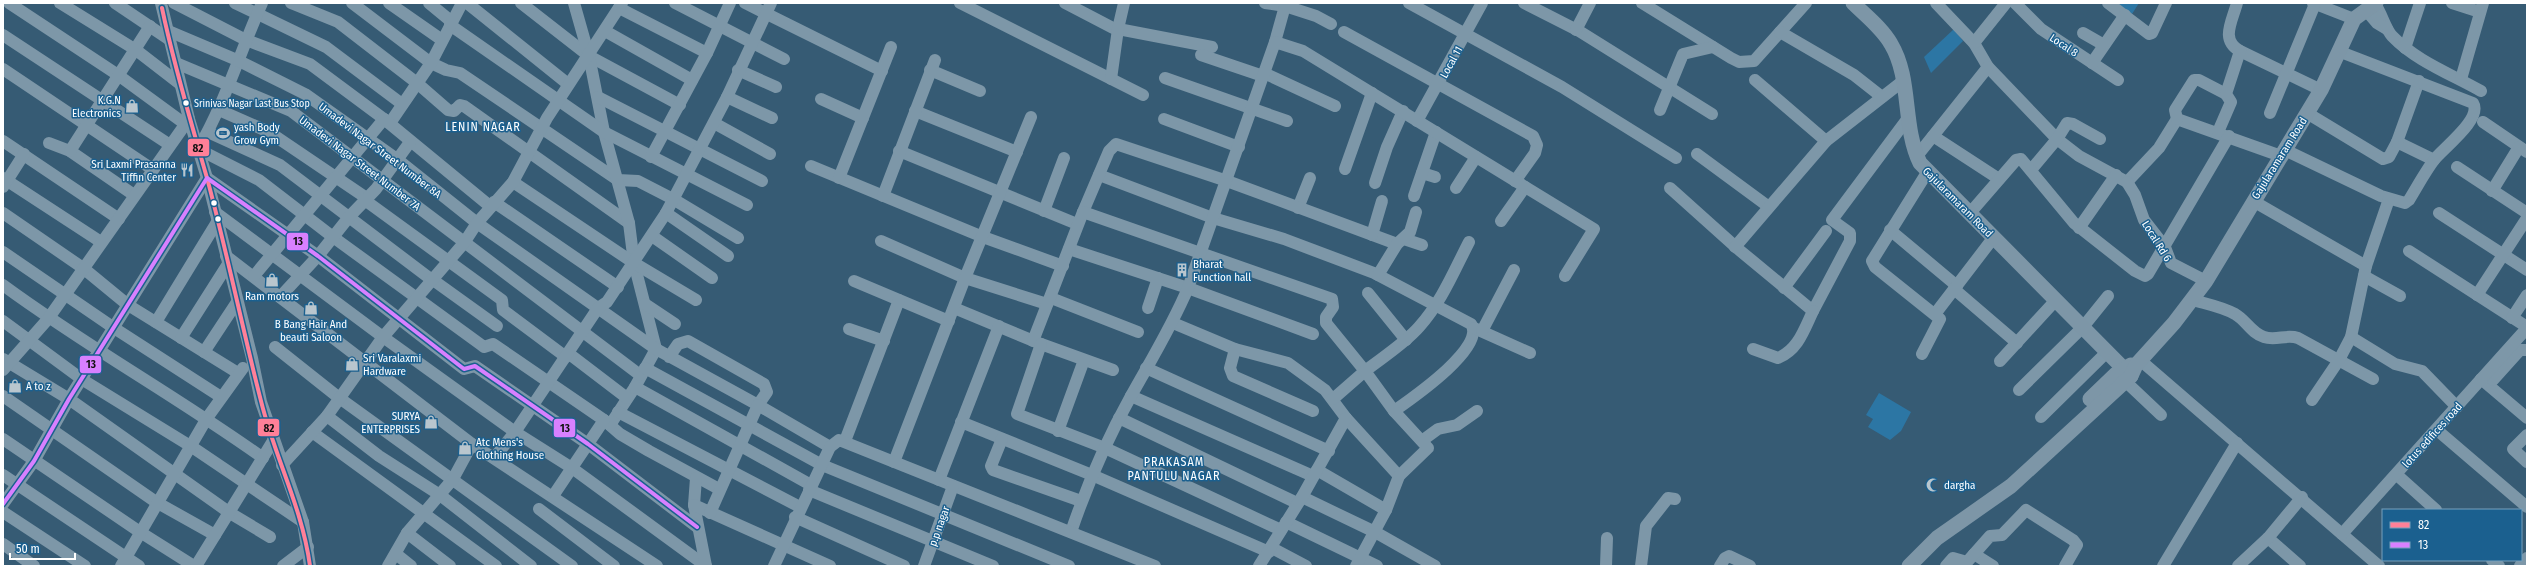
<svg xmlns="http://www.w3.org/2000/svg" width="2530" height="569" viewBox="0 0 2530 569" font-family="'Fira Sans Condensed',sans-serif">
  <rect width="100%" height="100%" fill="#365b74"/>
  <g fill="#2c76a4">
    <polygon points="2115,3 2139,3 2132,14"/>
    <polygon points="1954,29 1963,41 1931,73 1924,57"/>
    <polygon points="1879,393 1911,412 1901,431 1890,440 1868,427 1873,419 1866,415"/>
  </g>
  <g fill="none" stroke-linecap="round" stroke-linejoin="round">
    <g stroke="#7d97a8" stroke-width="12">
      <polyline points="9,3 118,75 185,124"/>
      <polyline points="60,3 136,50 180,84"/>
      <polyline points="115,3 170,40"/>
      <polyline points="161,3 189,119 207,178 252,358 261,402 303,522 310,566"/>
      <polyline points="174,3 246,40 310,64 384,119"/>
      <polyline points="235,3 326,47 402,104"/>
      <path d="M262,3C240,52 225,103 198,149L259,180L333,237L480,344L484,347L493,344L604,420L620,434L649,451L719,489"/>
      <polyline points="291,3 338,22 417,83 448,110 454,111 460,105 464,106 629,223"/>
      <polyline points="352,3 431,63 446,70 460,73 618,180 638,181 673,199 738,238"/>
      <polyline points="389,3 442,40"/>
      <polyline points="429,3 452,22"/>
      <polyline points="467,3 568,84"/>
      <polyline points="521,3 589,56 680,105"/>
      <polyline points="574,3 589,56 604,132 629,223 634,263 656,349 635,387 610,425"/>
      <polyline points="675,3 784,59"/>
      <polyline points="745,3 882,71"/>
      <polyline points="960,3 1143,95"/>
      <polyline points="1065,3 1113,28 1212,47"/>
      <polyline points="1265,3 1285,6"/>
      <polyline points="1409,3 1562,87 1676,158"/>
      <polyline points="1524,3 1579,31 1712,114"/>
      <polyline points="1642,3 1731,58 1739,62 1754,61 1806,3"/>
      <polyline points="1936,3 1974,43 1988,67 2057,139 2079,156 2127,182 2159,148 2177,119 2281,156"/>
      <polyline points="2015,3 2041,29 2118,80"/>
      <polyline points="2108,3 2149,34 2152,33 2166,3"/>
      <polyline points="2313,3 2354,19"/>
      <polyline points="2452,3 2480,12"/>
      <path d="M2375,4C2382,14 2385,28 2392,36C2416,61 2451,74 2481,91"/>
      <polyline points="619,8 707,53"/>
      <polyline points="2366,10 2377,23 2387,29"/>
      <polyline points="450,25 604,132 747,205"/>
      <polyline points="166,30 237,60 305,94 398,160 477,223 656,349 758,405 767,392 764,384 688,341 678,344 669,357"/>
      <polyline points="1576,30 1590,3"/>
      <polyline points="605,31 692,80"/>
      <polyline points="1344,32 1533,136 1537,145 1535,153 1515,181"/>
      <polyline points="1780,32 1854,75 1882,97"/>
      <polyline points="2083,33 2104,45"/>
      <polyline points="3,35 170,145"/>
      <polyline points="1275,42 1285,6 1316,16 1331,24"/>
      <polyline points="1974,43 2006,3"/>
      <polyline points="2405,48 2420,3"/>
      <polyline points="2240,51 2321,90"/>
      <polyline points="1201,55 1263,76"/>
      <polyline points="176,63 291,111 640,375"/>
      <polyline points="2092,63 2125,15"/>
      <polyline points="3,69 152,169"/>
      <polyline points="738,70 776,87"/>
      <polyline points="930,70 980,91"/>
      <polyline points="1264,73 1335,106"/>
      <polyline points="1165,78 1287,121"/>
      <polyline points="1111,79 1118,29 1124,3"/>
      <polyline points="2461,79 2483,3"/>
      <polyline points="1755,80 1826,141"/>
      <polyline points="598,97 762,181"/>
      <polyline points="727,97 772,118"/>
      <polyline points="821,99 863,118"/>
      <polyline points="219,110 269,132 368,199"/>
      <polyline points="1660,110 1683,54 1713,47"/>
      <polyline points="915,111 1017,152"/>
      <polyline points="2270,113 2315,4"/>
      <polyline points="2307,113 2383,159 2389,157 2397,142 2434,160"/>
      <polyline points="1164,119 1239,147"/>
      <polyline points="2177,119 2175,110 2194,80 2199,80 2226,94"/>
      <polyline points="1417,121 1482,3"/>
      <polyline points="2483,122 2527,152"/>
      <polyline points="390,123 431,63 462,3"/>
      <polyline points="714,123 770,154"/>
      <polyline points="208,132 280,165 432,280"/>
      <path d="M2218,132L2231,102L2226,94L2240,51C2220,40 2232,22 2237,3"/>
      <polyline points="1933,136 1999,179"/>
      <polyline points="3,141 119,219"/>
      <polyline points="2397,142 2419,81"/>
      <polyline points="49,143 70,151 134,195"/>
      <path d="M2285,150L2381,196L2405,203L2409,200C2417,187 2425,172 2434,160C2442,149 2483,119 2473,103L2338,51"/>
      <polyline points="70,151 150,26"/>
      <polyline points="899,151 1077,224"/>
      <polyline points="1697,154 1769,207"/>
      <polyline points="1917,156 1988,67"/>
      <polyline points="651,157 707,53 730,3"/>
      <polyline points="811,166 983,237 1063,266"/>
      <polyline points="2457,167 2527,213"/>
      <polyline points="1345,169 1372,93"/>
      <polyline points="2031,170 2057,139 2067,123 2073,124 2100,139"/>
      <polyline points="1422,173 1435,177"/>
      <path d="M1099,175L1213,218L1284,239L1374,273L1471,324C1487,347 1411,399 1394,411"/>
      <polyline points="3,178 101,242"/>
      <polyline points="839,178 891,47"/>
      <polyline points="513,182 634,263 696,300"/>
      <polyline points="2127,182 2135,195 2144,220 2165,247 2171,263 2206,281"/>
      <polyline points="1375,183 1387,147 1403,111"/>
      <polyline points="3,187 24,154"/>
      <polyline points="1456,188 1476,157"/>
      <polyline points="1670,188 1738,249 1813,311 1850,241 1850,233 1832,220 1908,118"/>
      <polyline points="2492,191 2519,147"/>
      <polyline points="883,196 935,60"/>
      <polyline points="1414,196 1436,132"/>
      <polyline points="366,201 502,300 503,310 566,357"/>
      <polyline points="2253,201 2366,266"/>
      <polyline points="494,202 618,287"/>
      <polyline points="1298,208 1310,178"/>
      <polyline points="1044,211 1064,158"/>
      <polyline points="215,212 383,337 515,432 572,468 706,566"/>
      <polyline points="1083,212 1109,151 1116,144 1227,181 1397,244"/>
      <polyline points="3,213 83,268 128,305 238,373"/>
      <polyline points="666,213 728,256"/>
      <polyline points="1970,213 2016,160 2021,159 2074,223 2135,271 2145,276 2148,274 2229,136"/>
      <polyline points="2439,213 2527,270"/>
      <polyline points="1501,221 1525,187"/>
      <polyline points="2079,228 2116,175"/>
      <polyline points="1890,230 1957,286"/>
      <polyline points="1372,235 1382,201"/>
      <polyline points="652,236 712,278"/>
      <polyline points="1404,239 1422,245"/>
      <polyline points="881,241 965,278 1047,304"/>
      <polyline points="1735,247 1826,141 1903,81"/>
      <polyline points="1069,249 1188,288 1313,334"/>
      <polyline points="2409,251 2527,327"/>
      <polyline points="3,252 114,328 221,397"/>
      <polyline points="226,256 472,444 657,566"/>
      <polyline points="1378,275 1397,244 1410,232 1416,212"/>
      <polyline points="254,276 384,119 491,207"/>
      <polyline points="2364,276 2400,296"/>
      <polyline points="433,280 497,326"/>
      <polyline points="854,281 949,321"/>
      <path d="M3,285C87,347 178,397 263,458"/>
      <polyline points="1784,288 1826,231"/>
      <polyline points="1954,289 2017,343"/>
      <polyline points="1368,293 1406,340"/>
      <polyline points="2477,295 2527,218"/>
      <polyline points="280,297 318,256 349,217 376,189 410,142"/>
      <polyline points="1051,298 1138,332"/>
      <path d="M2193,300C2207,304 2223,307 2235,314C2246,320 2251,333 2264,337C2276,341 2286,334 2298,338L2373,379"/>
      <polyline points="645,304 675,324"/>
      <polyline points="954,308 1041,344 1113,370"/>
      <polyline points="1148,308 1158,278"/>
      <polyline points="1935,314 1994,237"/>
      <polyline points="2512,318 2527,295"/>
      <polyline points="3,321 83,380 192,447 303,522"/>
      <polyline points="156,322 217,222"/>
      <polyline points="1173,323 1235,349 1288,363 1325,390 1346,418 1399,476"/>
      <polyline points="1474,328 1530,353"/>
      <polyline points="849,329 884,341"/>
      <polyline points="1482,331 1514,270"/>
      <polyline points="2351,337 2395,364 2422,371 2457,407"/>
      <polyline points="181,338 228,264"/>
      <polyline points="1033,341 1083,212 1332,299 1333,307 1326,317 1326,323 1365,371 1333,399"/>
      <polyline points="1041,344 1017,414 1105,448 1281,530"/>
      <polyline points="275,347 338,397 572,566"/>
      <polyline points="1235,349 1230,368 1233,376 1313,411"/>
      <path d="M1753,349L1778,358C1798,350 1804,330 1813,311"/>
      <polyline points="204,352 237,302"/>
      <polyline points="568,353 627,398"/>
      <polyline points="1922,354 1940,319 1875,267 1872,261 1928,171"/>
      <polyline points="3,359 69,399 230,513 270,537"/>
      <polyline points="2140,360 2379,566"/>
      <polyline points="2000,361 2056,300"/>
      <polyline points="645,368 822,465 1069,566"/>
      <polyline points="1146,368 1329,451"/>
      <polyline points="3,370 48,319 189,119"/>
      <polyline points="2481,379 2527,418"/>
      <polyline points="2493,380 2520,350 2527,350"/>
      <polyline points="2125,381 2161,415"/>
      <polyline points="635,387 811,485"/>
      <polyline points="2019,390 2083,327 2108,296"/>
      <polyline points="3,396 156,502 215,535"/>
      <polyline points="1131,396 1313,476"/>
      <polyline points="2312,400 2339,360 2351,337 2366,266 2389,199"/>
      <polyline points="618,412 800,507"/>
      <polyline points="327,416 379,456 440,495 531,566"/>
      <polyline points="2041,417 2107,352"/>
      <polyline points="1119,418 1297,503"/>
      <polyline points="961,422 1092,475 1269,552"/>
      <polyline points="2437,430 2527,507"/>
      <polyline points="1058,431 1084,360"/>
      <polyline points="312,432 496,566"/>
      <polyline points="2527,435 2513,449 2527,462"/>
      <polyline points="3,439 140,532 194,566"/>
      <polyline points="1002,439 991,466 993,470 1081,501"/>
      <polyline points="1423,440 1438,429 1457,425 1477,411"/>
      <polyline points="845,441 899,300"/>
      <polyline points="494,458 515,432 598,308 607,302 666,213 727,97 771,3"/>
      <polyline points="894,462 965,278 1031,117"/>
      <polyline points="282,465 327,416 383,337 464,243 477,223 513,182 547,118 622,3"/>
      <polyline points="1317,470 1386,510"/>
      <polyline points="3,475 139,566"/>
      <polyline points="2397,475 2436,510"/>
      <polyline points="696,478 694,505 706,566"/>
      <polyline points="939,480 999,326"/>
      <polyline points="809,490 993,566"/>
      <polyline points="553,496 604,420"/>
      <polyline points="1302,497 1375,532 1435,566"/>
      <polyline points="3,504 34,461 69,399 207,178 318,256 464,369 475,366 588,444 697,527"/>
      <polyline points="694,505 830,566"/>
      <polyline points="539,509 614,566"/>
      <polyline points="3,512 85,566"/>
      <polyline points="710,513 758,405 830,447"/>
      <polyline points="795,517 904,566"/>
      <polyline points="1286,522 1377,566"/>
      <path d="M1071,532C1087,485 1107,439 1131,396C1151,360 1172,326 1188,288L1275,42L1303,51L1594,229L1565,276"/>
      <polyline points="407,533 450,566"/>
      <polyline points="2342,534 2527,328"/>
      <polyline points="2268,538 2300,566"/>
      <polyline points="3,544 34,566"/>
      <polyline points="1272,548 1306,566"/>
      <polyline points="396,554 411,566"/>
      <polyline points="1974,554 1993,566"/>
      <polyline points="2492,560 2499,566"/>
      <polyline points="121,566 207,418 243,368"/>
      <polyline points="196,566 273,441"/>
      <polyline points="283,566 308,547"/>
      <polyline points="388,566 407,533 453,479 472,444"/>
      <polyline points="774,566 830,447 839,440 1155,566"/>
      <polyline points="924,566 953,486"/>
      <polyline points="1259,566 1302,497 1346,418"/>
      <path d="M1356,566L1386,510L1399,476L1428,448L1394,411L1365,371C1383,357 1404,344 1419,327C1441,303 1454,271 1469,242"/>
      <polyline points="1606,566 1607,538"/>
      <polyline points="1641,566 1646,526 1668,498 1675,499"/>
      <polyline points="1720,566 1725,558 1729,556 1750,566"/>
      <polyline points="1946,566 1953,558 1967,562 1990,536 2002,535 2026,510 2073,540 2077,545 2065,566"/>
      <polyline points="2163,566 2237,443"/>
      <polyline points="2238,566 2268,538 2302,497"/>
      <polyline points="2520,566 2527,558"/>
    </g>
    <g stroke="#7d96a7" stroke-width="15">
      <path d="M1853,3C1865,15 1882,28 1891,44C1912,79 1902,126 1920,163L2131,376"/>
      <polyline points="2090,399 2116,374 2131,365"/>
      <polyline points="1909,566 1937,538 2011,486 2131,376 2136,365 2174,323 2206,281 2321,90 2354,19 2376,3"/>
    </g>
    <g stroke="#1b608f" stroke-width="7">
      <path id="bus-1" d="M162,8C174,66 191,122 207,178C227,252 242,327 261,401C275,458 302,507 310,566"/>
    </g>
    <g stroke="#1b608f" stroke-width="7">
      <polyline id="bus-2" points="3,504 34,461 69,399 207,178 318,256 464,369 475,366 588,444 697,527"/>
    </g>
    <use href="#bus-1" stroke="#ff8098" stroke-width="4"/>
    <use href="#bus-2" stroke="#d880ff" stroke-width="4"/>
  </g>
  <defs>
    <g id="shop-bare" transform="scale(1.08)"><path d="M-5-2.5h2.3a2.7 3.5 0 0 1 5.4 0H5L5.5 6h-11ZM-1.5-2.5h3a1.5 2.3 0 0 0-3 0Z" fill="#b9c6ce" stroke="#1b608f" stroke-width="2.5" paint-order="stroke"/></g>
    <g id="stadium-bare" transform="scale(1.08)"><path d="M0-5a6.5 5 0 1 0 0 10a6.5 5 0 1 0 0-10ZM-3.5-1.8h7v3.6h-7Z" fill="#b9c6ce" stroke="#1b608f" stroke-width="2.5" paint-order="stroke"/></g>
    <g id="restaurant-bare" transform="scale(1.08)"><path d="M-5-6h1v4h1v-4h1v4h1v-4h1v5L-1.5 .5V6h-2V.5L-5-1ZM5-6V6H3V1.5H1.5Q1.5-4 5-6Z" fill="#b9c6ce" stroke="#1b608f" stroke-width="2.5" paint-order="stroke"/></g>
    <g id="building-bare" transform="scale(1.08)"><path d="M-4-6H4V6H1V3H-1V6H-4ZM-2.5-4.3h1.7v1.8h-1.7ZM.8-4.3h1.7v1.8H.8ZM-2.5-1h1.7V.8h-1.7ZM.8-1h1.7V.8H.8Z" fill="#b9c6ce" stroke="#1b608f" stroke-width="2.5" paint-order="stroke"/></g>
    <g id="mosque-bare" transform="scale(1.08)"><path d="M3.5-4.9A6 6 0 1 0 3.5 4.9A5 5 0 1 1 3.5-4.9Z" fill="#b9c6ce" stroke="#1b608f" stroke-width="2.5" paint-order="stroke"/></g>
  </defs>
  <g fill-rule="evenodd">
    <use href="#shop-bare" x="132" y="106"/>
    <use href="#stadium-bare" x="223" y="133"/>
    <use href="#restaurant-bare" x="187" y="170"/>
    <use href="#building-bare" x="1182" y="270"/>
    <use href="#shop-bare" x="272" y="280"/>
    <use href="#shop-bare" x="311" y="308"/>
    <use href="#shop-bare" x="352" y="364"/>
    <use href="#shop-bare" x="15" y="386"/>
    <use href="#shop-bare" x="431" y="422"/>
    <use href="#shop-bare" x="465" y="448"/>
    <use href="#mosque-bare" x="1933" y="485"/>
  </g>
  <g fill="#fff" stroke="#1b608f" stroke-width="1.5">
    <circle cx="186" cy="103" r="3.5"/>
    <circle cx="214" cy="203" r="3.5"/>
    <circle cx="218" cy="219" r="3.5"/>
  </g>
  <g text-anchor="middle" stroke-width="3" stroke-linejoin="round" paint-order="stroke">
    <g font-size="10" fill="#fff" stroke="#1b608f" text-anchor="start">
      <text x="194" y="107">Srinivas Nagar Last Bus Stop</text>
    </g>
    <g font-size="11" fill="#fff" stroke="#1b608f">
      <text transform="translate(2064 45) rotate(33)" y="4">Local 8</text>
      <text transform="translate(1451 62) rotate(-61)" y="4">Local 11</text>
      <text transform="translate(380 150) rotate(37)" y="4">Umadevi Nagar Street Number 8A</text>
      <text transform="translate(2279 158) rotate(-58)" y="4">Gajularamaram Road</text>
      <text transform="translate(360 163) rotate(37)" y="4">Umadevi Nagar Street Number 7A</text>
      <text transform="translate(1958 202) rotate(45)" y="4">Gajularamaram Road</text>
      <text transform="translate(2157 241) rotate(58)" y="4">Local Rd 6</text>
      <text transform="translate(2432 435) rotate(-48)" y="4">lotus edifices road</text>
      <text transform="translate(939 526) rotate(-70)" y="4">p.p nagar</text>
    </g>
    <g font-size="11" fill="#fff" stroke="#1b608f" text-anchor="start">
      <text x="121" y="104" text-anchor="end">K.G.N<tspan x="121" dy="13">Electronics</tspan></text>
      <text x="234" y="131">yash Body<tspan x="234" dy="13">Grow Gym</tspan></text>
      <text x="176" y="168" text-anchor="end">Sri Laxmi Prasanna<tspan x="176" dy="13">Tiffin Center</tspan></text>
      <text x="1193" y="268">Bharat<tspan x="1193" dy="13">Function hall</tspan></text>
      <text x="272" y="300" text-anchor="middle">Ram motors</text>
      <text x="311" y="328" text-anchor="middle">B Bang Hair And<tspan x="311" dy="13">beauti Saloon</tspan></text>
      <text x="363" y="362">Sri Varalaxmi<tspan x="363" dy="13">Hardware</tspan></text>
      <text x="26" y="390">A to z</text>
      <text x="420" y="420" text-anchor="end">SURYA<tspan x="420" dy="13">ENTERPRISES</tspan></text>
      <text x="476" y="446">Atc Mens's<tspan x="476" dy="13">Clothing House</tspan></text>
      <text x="1944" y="489">dargha</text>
    </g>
    <g font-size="12" letter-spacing="1" fill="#fff" stroke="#1b608f">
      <text x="483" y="131">LENIN NAGAR</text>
      <text x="1174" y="466">PRAKASAM<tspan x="1174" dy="14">PANTULU NAGAR</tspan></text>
    </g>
  </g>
  <g stroke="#1b608f" stroke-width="1.5">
    <rect x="187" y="138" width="23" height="19" rx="4" fill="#ff8098"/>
    <rect x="286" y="232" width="23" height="19" rx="4" fill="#d880ff"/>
    <rect x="79" y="355" width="23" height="19" rx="4" fill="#d880ff"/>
    <rect x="257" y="418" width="23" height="19" rx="4" fill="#ff8098"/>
    <rect x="553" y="418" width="23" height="20" rx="4" fill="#d880ff"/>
  </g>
  <g font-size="11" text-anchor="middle" font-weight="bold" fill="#111">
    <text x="198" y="152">82</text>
    <text x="298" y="245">13</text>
    <text x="91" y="368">13</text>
    <text x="269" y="432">82</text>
    <text x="565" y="432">13</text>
  </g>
  <rect width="2530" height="569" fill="none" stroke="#ffffff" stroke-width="8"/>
  <rect x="2382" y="509" width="140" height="52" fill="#1b608f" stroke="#76a0bc"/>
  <rect x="2390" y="522" width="20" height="6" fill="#ff8098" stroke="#76a0bc"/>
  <text x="2418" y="529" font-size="12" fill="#ffffff">82</text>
  <rect x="2390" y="542" width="20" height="6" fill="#d880ff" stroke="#76a0bc"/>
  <text x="2418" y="549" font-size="12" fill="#ffffff">13</text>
  <path d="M10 553v6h65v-6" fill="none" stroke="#ffffff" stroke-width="2"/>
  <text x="16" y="553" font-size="12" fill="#ffffff" stroke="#1b608f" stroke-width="3" paint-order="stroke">50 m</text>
</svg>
